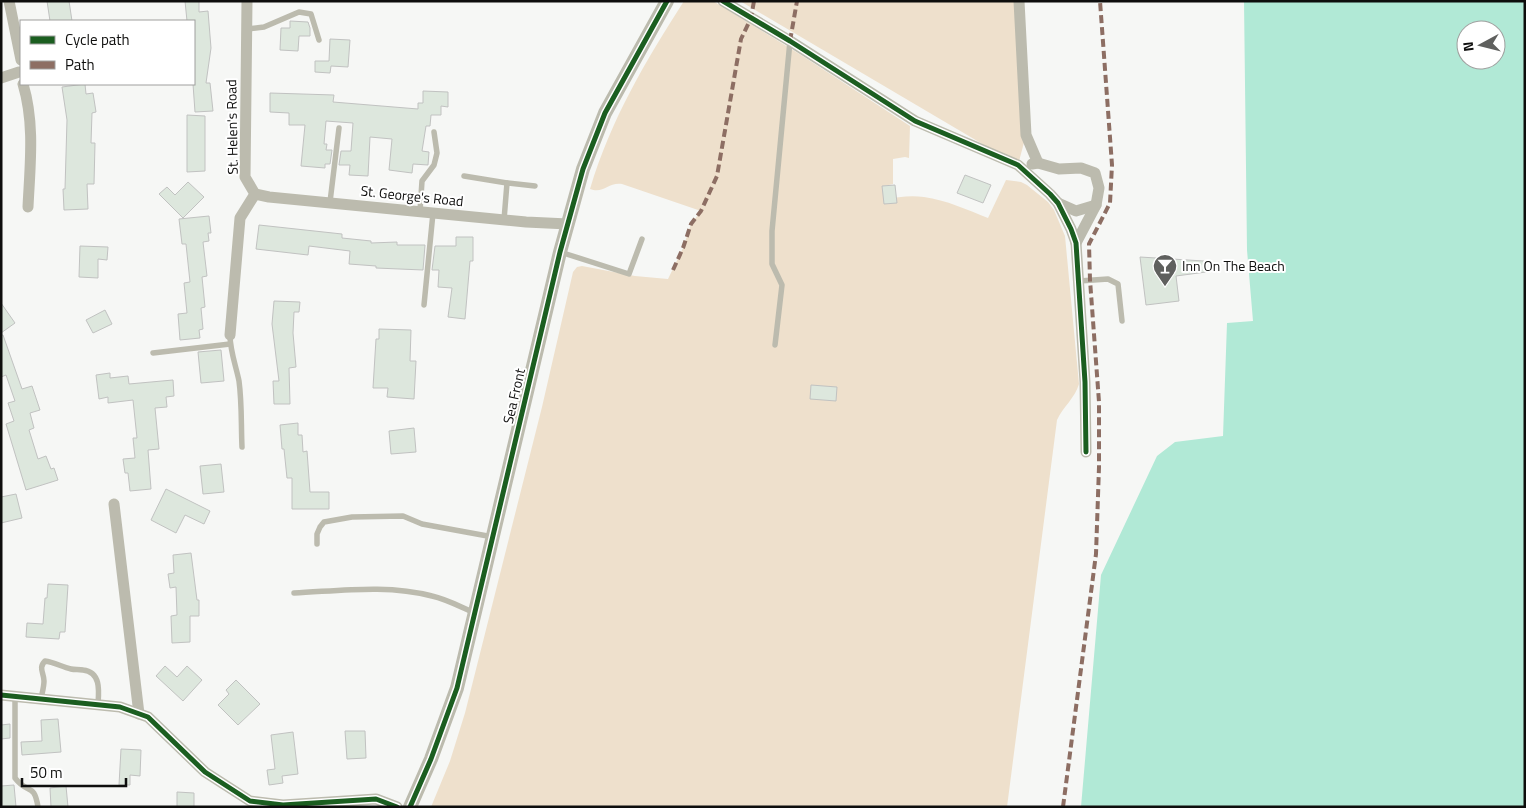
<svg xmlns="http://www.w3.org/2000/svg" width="1526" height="808" viewBox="0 0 1526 808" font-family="'Titillium Web',sans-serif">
  <rect width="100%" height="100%" fill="#f6f7f5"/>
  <g fill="#eee0cc">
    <path d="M684,1H713L801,55L910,126L909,158L905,157L893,159V184L884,186L885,199C898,197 911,195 924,197C946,200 968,210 988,218L1006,180L1021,182L1027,185L1048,202L1054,210L1065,236L1079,384C1075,398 1063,407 1057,420L1007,807H431L450,761L465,713L542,407L573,272L577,267L582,266L635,276L668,279L683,248L691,224L701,211L622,184C608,182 604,194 590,189C611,119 645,62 684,1Z"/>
    <polygon points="740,1 1019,1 1026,135 1018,165"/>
  </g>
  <path fill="#b1e9d6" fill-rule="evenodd" d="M1244,1H1525V807H1081L1101,575L1157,456L1175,442L1223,436L1227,323L1253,321L1247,250ZM1466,30H1496V60H1466Z"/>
  <g fill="#dde7dd" stroke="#c1c2c1">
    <polygon points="47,1 69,1 72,21 50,21"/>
    <polygon points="185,1 199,1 199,12 208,11 211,48 206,83 210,83 213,111 195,112 193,84 194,21 187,21"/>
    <polygon points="290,21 308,22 310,28 310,36 299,36 298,51 280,50 281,28 290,28"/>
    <polygon points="330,39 350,40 348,67 331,66 330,73 315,72 315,61 329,61"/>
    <polygon points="85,84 86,94 93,93 96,112 92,113 91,143 95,143 94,184 87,184 88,209 64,210 63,189 65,189 67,120 62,87"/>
    <polygon points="423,91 448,92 448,107 441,106 441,115 431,115 430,126 426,126 422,151 429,152 428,165 413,164 412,173 389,170 392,139 370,137 368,176 349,175 350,165 339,165 341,151 351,151 353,123 326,121 324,144 327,144 326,150 332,150 330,164 325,164 325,168 301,166 305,125 289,125 289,113 270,112 270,93 334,95 333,102 418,109 418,103 423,103"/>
    <polygon points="187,115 205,116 205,171 187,172"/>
    <polygon points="965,175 991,185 983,203 957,193"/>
    <polygon points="188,182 204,197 183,218 159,194 167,187 175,195"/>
    <polygon points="895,185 897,203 884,204 882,186"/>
    <polygon points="209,216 211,233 208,233 209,241 203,242 207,276 202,277 205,307 201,308 203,329 199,330 200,338 180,340 178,314 187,313 184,283 190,282 186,244 182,244 179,219"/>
    <polygon points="259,225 342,234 342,238 371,241 371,243 397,242 397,245 425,245 423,270 376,268 376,266 349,264 350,251 309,246 308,255 256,249"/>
    <polygon points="456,237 473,237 473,261 470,261 465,319 448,317 452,288 438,287 439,270 432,270 435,246 456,246"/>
    <polygon points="80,246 108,247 107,260 98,259 98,278 79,277"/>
    <polygon points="1140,257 1204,261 1206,272 1176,276 1179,301 1146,305"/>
    <polygon points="274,301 300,302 299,312 294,312 293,333 296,367 289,368 290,404 274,404 273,381 279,381 272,324"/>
    <polygon points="1,303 15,323 1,333"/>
    <polygon points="105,310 112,324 93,333 86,320"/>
    <polygon points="379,329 411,330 410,361 416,361 414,399 387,397 388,388 373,388 376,339 379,339"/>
    <polygon points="1,335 3,335 22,389 32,386 40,410 30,413 34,428 29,430 38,459 46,456 51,469 54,468 58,480 26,490 6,424 14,421 8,403 15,401 6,375 1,377"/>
    <polygon points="221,350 224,381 201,383 198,352"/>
    <polygon points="110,373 110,378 128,376 129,384 173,380 174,396 166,397 167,407 155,408 159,449 148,450 151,489 130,491 128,473 125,473 123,459 135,458 133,438 137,438 133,400 108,403 108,397 99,399 96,375"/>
    <polygon points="811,385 837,387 836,401 810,399"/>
    <polygon points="298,423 298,435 302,435 303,452 307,451 310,492 329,492 329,509 292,509 292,478 287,478 284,449 282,449 280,425"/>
    <polygon points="414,428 416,452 391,454 389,431"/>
    <polygon points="221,464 224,492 203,494 200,466"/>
    <polygon points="166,489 210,511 204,524 185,515 176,533 151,520"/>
    <polygon points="16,494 22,518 1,523 1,497"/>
    <polygon points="191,553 197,600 199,600 199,616 190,616 190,642 172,643 171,616 177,615 176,587 170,588 168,574 174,573 173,555"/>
    <polygon points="48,584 68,585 65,632 60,632 59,639 26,637 27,623 43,624 45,598 47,598"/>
    <polygon points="165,666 177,677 187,666 202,680 183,701 156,676"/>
    <polygon points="236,680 260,704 238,725 218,705 229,694 226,690"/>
    <polygon points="58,719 61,752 22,755 21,742 42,741 41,720"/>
    <polygon points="10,724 10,738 1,739 1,725"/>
    <polygon points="345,731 365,731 366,758 347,759"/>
    <polygon points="293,732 298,774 282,776 283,783 269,785 267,770 275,769 271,735"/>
    <polygon points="121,749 141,750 140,776 130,775 130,785 119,785"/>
    <polygon points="14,785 16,807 1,807 1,786"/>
    <polygon points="66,786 68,807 51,807 50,788"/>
    <polygon points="177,792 194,793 194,807 177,807"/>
  </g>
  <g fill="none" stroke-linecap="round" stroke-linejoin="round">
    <g stroke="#bcbbae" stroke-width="5.5">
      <polyline points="247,29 264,27 299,12 311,14 319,40"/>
      <polyline points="464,176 507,183"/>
      <polyline points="330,202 339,128"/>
      <polyline points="420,211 422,181 434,165 437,153 434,132"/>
      <polyline points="504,220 507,183 535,186"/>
      <polyline points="560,252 629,274 642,239"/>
      <polyline points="1079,281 1108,279 1118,284 1122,321"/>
      <polyline points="424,305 433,213"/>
      <path d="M230,335C230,351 236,366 239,381C242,403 241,425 242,447"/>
      <polyline points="775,345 782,285 772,264 772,231 790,41"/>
      <polyline points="153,353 230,344"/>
      <polyline points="317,544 317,534 320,527 324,522 352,517 403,516 422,524 493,537"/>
      <path d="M294,593C339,591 387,584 432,596C446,599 461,607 475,613"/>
      <path d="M15,696V778C28,795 34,782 38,807"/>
      <path d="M41,699C42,693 44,687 44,681C44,673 38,668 45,661C54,662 62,667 71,669C75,670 79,669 83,670C101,672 99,691 98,704"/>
    </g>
    <g stroke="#bcbbae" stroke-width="11">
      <polyline points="9,1 21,60"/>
      <polyline points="723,1 790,41 915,121 1018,165 1050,194 1058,203 1071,229 1076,243 1085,382 1086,452"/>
      <polyline points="1019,1 1026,135 1038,163"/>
      <polyline points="1,78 19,72"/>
      <path d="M23,84C35,124 30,165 28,207"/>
      <polyline points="1032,164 1038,163 1059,169 1081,168 1095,173 1099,188 1096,205 1076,243"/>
      <polyline points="255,194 269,197 526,222 568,224"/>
      <polyline points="1058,203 1076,211 1096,205"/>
      <polyline points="230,335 240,218 255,194 245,177 247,1"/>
      <polyline points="114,504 139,714"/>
      <polyline points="1,695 120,707 148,717 205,772 250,801 283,805 376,799 397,807"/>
    </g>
    <polyline stroke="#bcbbae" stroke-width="14" points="410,807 431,759 457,688 560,252 583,169 605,113 667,1"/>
    <g stroke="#8d6e63" stroke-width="4" stroke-dasharray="8 4" stroke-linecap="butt">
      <polyline points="790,41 797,1"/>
      <polyline points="673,270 683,248 691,224 701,211 717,176 741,39 751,18 754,1"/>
      <polyline points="1063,807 1096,554 1099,467 1099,402 1090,280 1089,244 1110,203 1112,165 1100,1"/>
    </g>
    <g stroke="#fff" stroke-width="8">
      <g id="cycleway">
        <polyline points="723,1 790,41 915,121 1018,165 1050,194 1058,203 1071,229 1076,243 1085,382 1086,452"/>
        <polyline points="1,695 120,707 148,717 205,772 250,801 283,805 376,799 397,807"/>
        <polyline points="410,807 431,759 457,688 560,252 583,169 605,113 667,1"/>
      </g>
    </g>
    <use href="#cycleway" stroke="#1b5e20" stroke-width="5"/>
  </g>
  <defs>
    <g id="bar-pin" transform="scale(1.25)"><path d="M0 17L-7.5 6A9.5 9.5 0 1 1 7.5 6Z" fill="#5f605e" stroke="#fff"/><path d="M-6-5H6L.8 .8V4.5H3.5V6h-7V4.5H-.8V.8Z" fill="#fff"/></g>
  </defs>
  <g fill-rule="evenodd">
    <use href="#bar-pin" x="1165" y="266"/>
  </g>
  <g text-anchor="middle" stroke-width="4" stroke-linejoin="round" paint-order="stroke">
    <g font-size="14" fill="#0e0e0d" stroke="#fff">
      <text transform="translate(232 127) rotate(-91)" y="5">St. Helen's Road</text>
      <text transform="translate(412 196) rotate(6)" y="5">St. George's Road</text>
      <text transform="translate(514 396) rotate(-77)" y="5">Sea Front</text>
    </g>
    <g font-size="14" fill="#0e0e0d" stroke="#fff" text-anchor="start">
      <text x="1182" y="271">Inn On The Beach</text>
    </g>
  </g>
  <rect width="1526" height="808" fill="none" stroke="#0e0e0d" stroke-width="5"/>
  <rect x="20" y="20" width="175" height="65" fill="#ffffff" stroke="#9f9f9e"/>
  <rect x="30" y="36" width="25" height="8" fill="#1b5e20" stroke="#9f9f9e"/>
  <text x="65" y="45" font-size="15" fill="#0e0e0d">Cycle path</text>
  <rect x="30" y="61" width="25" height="8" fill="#8d6e63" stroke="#9f9f9e"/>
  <text x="65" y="70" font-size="15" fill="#0e0e0d">Path</text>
  <g transform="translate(1481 45) rotate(263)"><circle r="24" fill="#ffffff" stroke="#9f9f9e"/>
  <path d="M0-4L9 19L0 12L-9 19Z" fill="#5f605e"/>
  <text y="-8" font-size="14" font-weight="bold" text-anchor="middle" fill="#0e0e0d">N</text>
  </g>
  <path d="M22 778v8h104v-8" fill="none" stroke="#0e0e0d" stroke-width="2.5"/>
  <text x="30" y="778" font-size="15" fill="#0e0e0d" stroke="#ffffff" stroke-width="4" paint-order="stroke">50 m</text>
</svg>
